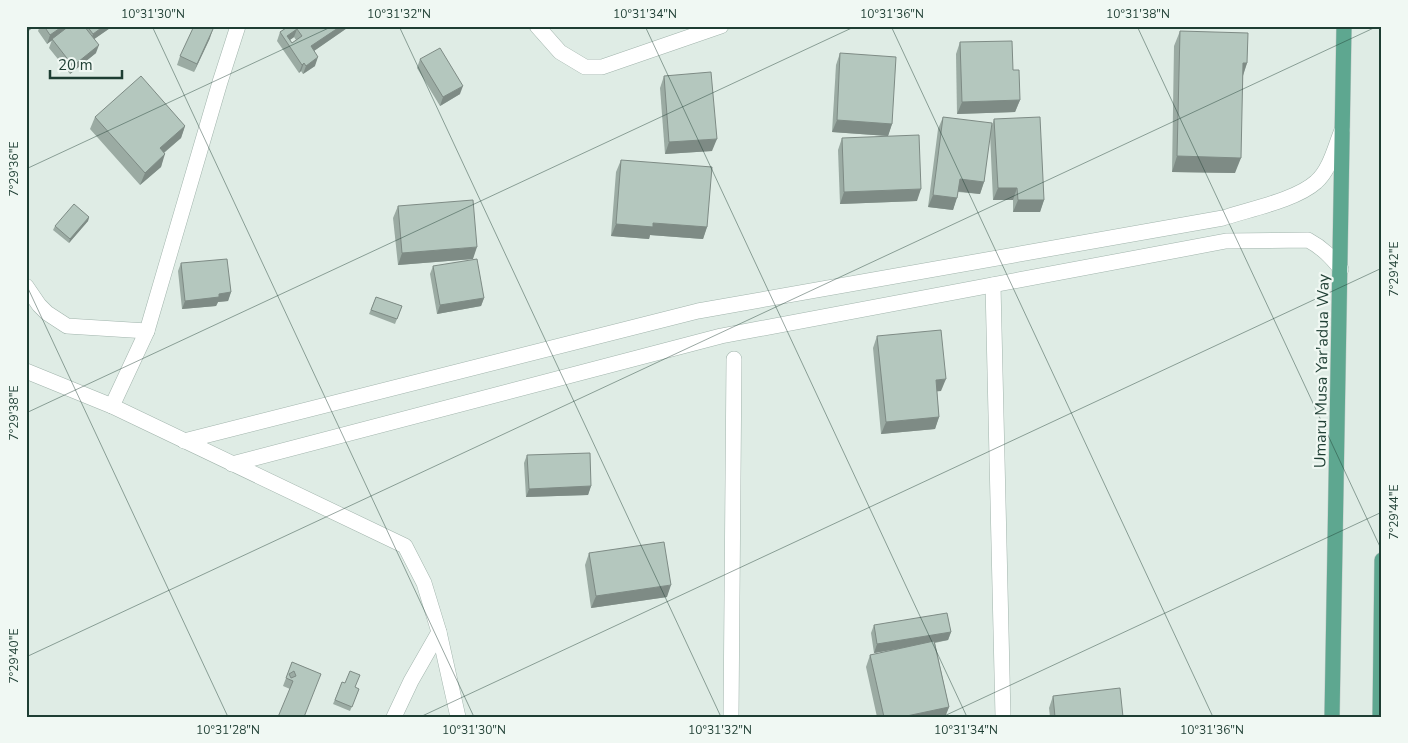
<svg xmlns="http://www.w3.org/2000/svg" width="1408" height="743" viewBox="0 0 1408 743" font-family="'Nunito Sans',sans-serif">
  <rect width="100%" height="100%" fill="#dfece5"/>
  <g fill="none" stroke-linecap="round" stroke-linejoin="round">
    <g stroke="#a1b4ac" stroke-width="16">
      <g id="minor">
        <polyline points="537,26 560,52 585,67 602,67 721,26"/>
        <polyline points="993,285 1003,717"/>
        <polyline points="26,286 39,305 47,313 67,326 147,331"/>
        <polyline points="26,371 112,406 405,546 424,583 439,632 458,717"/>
        <polyline points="112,406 147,331 220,82 238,26"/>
        <path d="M184,441L698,311L1223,218C1250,209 1296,200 1316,182C1330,170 1335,147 1342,130"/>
        <path d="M232,464L721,336L1226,241L1308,240C1323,248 1331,257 1341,269"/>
        <polyline points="394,717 411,681 439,632"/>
        <polyline points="731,717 734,359"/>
      </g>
    </g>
    <g stroke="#c0c9c6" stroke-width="16">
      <g id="major">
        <polyline points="1332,717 1344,26"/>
        <polyline points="1380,717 1382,560"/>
      </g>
    </g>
    <use href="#minor" stroke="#fff" stroke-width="15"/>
    <use href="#major" stroke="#5ea790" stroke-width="15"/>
  </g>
  <g fill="#9baba3" fill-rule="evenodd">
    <polygon points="40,26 113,26 94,39 96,53 70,74 49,48 52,40 47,44 38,31"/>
    <path d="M289,26H350L314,51L315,66L303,74L301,71L299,73L277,41L280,32ZM294,37L296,40L292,43L290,40Z"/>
    <polygon points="1180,31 1247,63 1243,76 1235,173 1172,172 1174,46"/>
    <polygon points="210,38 194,72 177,65 180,56"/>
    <polygon points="960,42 1013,70 1020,100 1015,112 957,114 956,54"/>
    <polygon points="840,53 892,124 888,136 832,132 836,65"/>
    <polygon points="420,59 460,94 440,106 417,68"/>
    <polygon points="664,76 712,151 665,154 660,88"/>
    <polygon points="95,117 185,126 181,138 164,153 161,167 140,185 90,129"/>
    <polygon points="943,117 991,128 994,119 1044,200 1040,212 1013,212 1013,200 993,200 990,134 984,182 980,194 958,192 953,210 928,207 938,129"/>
    <polygon points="842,138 917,201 840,204 838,150"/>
    <polygon points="621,160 707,227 703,239 650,235 649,239 611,236 616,172"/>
    <polygon points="398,206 473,259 398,265 393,218"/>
    <polygon points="89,217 88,221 69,243 53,230 55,226"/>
    <polygon points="181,263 231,292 228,301 218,302 216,306 182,309 178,271"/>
    <polygon points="433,266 484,298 481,306 437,314 430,274"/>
    <polygon points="376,297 402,306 395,324 369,314"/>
    <polygon points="877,336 941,391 937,391 939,417 935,429 881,434 873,348"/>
    <polygon points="527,455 591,486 588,495 526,497 524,463"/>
    <polygon points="589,553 667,597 591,608 585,565"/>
    <polygon points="874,625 951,632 948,640 935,643 949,707 945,717 877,717 866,667 870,655 902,648 874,653 871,633"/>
    <polygon points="292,662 321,674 290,689 283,686"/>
    <polygon points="342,682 359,689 350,711 333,704"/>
    <polygon points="1053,696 1123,717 1050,717 1049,708"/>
  </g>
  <g fill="#7e8b85">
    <polygon points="26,26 35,26 26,33"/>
    <polygon points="63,26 72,26 47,44 50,35"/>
    <polygon points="104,26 113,26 90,42 93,34"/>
    <polygon points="341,26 350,26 308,55 311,46"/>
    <polygon points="213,29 210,38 194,72 197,64"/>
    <polygon points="297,29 294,37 287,42 287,36"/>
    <polygon points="99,45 96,53 70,74 73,66"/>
    <polygon points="318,57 315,66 303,74 306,66"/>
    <polygon points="304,63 301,71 299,73 302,65"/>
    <polygon points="1243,63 1247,63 1242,78"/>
    <polygon points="463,86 460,94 440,106 443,97"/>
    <polygon points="1020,100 1015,112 957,114 962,102"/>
    <polygon points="837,120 892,124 888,136 832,132"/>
    <polygon points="185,126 181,138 155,160 160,148"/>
    <polygon points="717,139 712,151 665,154 669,142"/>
    <polygon points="165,154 161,167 140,185 145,173"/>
    <polygon points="1177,156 1241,158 1235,173 1172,172"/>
    <polygon points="960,179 984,182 980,194 955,191"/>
    <polygon points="998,188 1017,188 1013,200 993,200"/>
    <polygon points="921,189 917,201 840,204 844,192"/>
    <polygon points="933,195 957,198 953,210 928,207"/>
    <polygon points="1018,200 1044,200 1040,212 1013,212"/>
    <polygon points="89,217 88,221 69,243 70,239"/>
    <polygon points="653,223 707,227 703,239 650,235 649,239 611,236 616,224"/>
    <polygon points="477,247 473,259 398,265 402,253"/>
    <polygon points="231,292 228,301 218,302 216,306 182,309 185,301 219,294"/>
    <polygon points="484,298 481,306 437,314 440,305"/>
    <polygon points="946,379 941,391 931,392 936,380"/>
    <polygon points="939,417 935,429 881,434 886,422"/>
    <polygon points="591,486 588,495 526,497 529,489"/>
    <polygon points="671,585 667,597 591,608 596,596"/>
    <polygon points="951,632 948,640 874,653 877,644"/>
    <polygon points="949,707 945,717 902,717"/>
  </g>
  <g fill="#b4c7be" stroke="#7e8b85" fill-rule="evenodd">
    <polygon points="44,26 63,26 50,35"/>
    <polygon points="69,26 84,26 99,45 73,66 52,39"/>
    <polygon points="87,26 104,26 93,34"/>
    <polygon points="194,26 206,26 213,29 197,64 180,56"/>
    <path d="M289,26H341L311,46L318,57L306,66L304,63L302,65L280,32ZM297,29L302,36L292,43L287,36Z"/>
    <polygon points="1180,31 1248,33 1247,63 1243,63 1241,158 1177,156"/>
    <polygon points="1012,41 1013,70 1019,70 1020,100 962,102 960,42"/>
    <polygon points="440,48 463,86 443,97 420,59"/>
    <polygon points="840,53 896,57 892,124 837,120"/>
    <polygon points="711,72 717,139 669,142 664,76"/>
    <polygon points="141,76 185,126 160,148 165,154 145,173 95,117"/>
    <polygon points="943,117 992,123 984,182 960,179 957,198 933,195"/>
    <polygon points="1040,117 1044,200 1018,200 1017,188 998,188 994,119"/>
    <polygon points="919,135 921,189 844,192 842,138"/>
    <polygon points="621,160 712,167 707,227 653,223 653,227 616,224"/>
    <polygon points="473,200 477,247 402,253 398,206"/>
    <polygon points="74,204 89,217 70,239 55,226"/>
    <polygon points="227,259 231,292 219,294 219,297 185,301 181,263"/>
    <polygon points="477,259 484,298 440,305 433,266"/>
    <polygon points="376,297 402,306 397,319 371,310"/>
    <polygon points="941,330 946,379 936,380 939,417 886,422 877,336"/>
    <polygon points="590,453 591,486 529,489 527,455"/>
    <polygon points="664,542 671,585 596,596 589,553"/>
    <polygon points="947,613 951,632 877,644 874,625"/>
    <polygon points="934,641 949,707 902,717 884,717 870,655"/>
    <path d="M292,662L321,674L304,717H278L293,681L286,678ZM294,671L296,676L291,678L289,674Z"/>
    <polygon points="350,671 360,675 355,687 359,689 352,707 335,700 342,682 345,683"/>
    <polygon points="1120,688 1123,717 1055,717 1053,696"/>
  </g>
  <path fill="none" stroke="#1e3e33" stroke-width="1" stroke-opacity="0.45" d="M152,26L474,717M399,26L721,717M645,26L967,717M891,26L1213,717M1137,26L1382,551M26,169L333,26M26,284L228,717M26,413L856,26M26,657L1378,26M420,717L1382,268M942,717L1382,512"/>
  <g text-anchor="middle" stroke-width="4.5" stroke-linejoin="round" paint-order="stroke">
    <g font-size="16" fill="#1e3e33" stroke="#f0f8f3">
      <text transform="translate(1321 371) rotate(-89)" y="6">Umaru Musa Yar'adua Way</text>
    </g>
  </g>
  <rect width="1408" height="743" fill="none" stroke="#f0f8f3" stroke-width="55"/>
  <path d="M50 70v8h72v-8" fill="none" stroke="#1e3e33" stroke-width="2.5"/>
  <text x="58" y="70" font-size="15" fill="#1e3e33" stroke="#f0f8f3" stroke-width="4" paint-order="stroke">20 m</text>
  <rect x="28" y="28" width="1352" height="688" fill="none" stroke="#1e3e33" stroke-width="2"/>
  <g font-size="12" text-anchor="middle" fill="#1e3e33">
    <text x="153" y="18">10°31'30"N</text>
    <text x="399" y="18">10°31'32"N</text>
    <text x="645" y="18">10°31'34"N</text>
    <text x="892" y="18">10°31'36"N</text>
    <text x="1138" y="18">10°31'38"N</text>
    <text transform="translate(14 169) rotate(-90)" y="4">7°29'36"E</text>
    <text transform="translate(1394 269) rotate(-90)" y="4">7°29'42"E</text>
    <text transform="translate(14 413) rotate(-90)" y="4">7°29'38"E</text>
    <text transform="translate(1394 512) rotate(-90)" y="4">7°29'44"E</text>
    <text transform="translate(14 656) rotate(-90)" y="4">7°29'40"E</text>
    <text x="228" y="734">10°31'28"N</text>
    <text x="474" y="734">10°31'30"N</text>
    <text x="720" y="734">10°31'32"N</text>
    <text x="966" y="734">10°31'34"N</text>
    <text x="1212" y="734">10°31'36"N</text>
  </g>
</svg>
